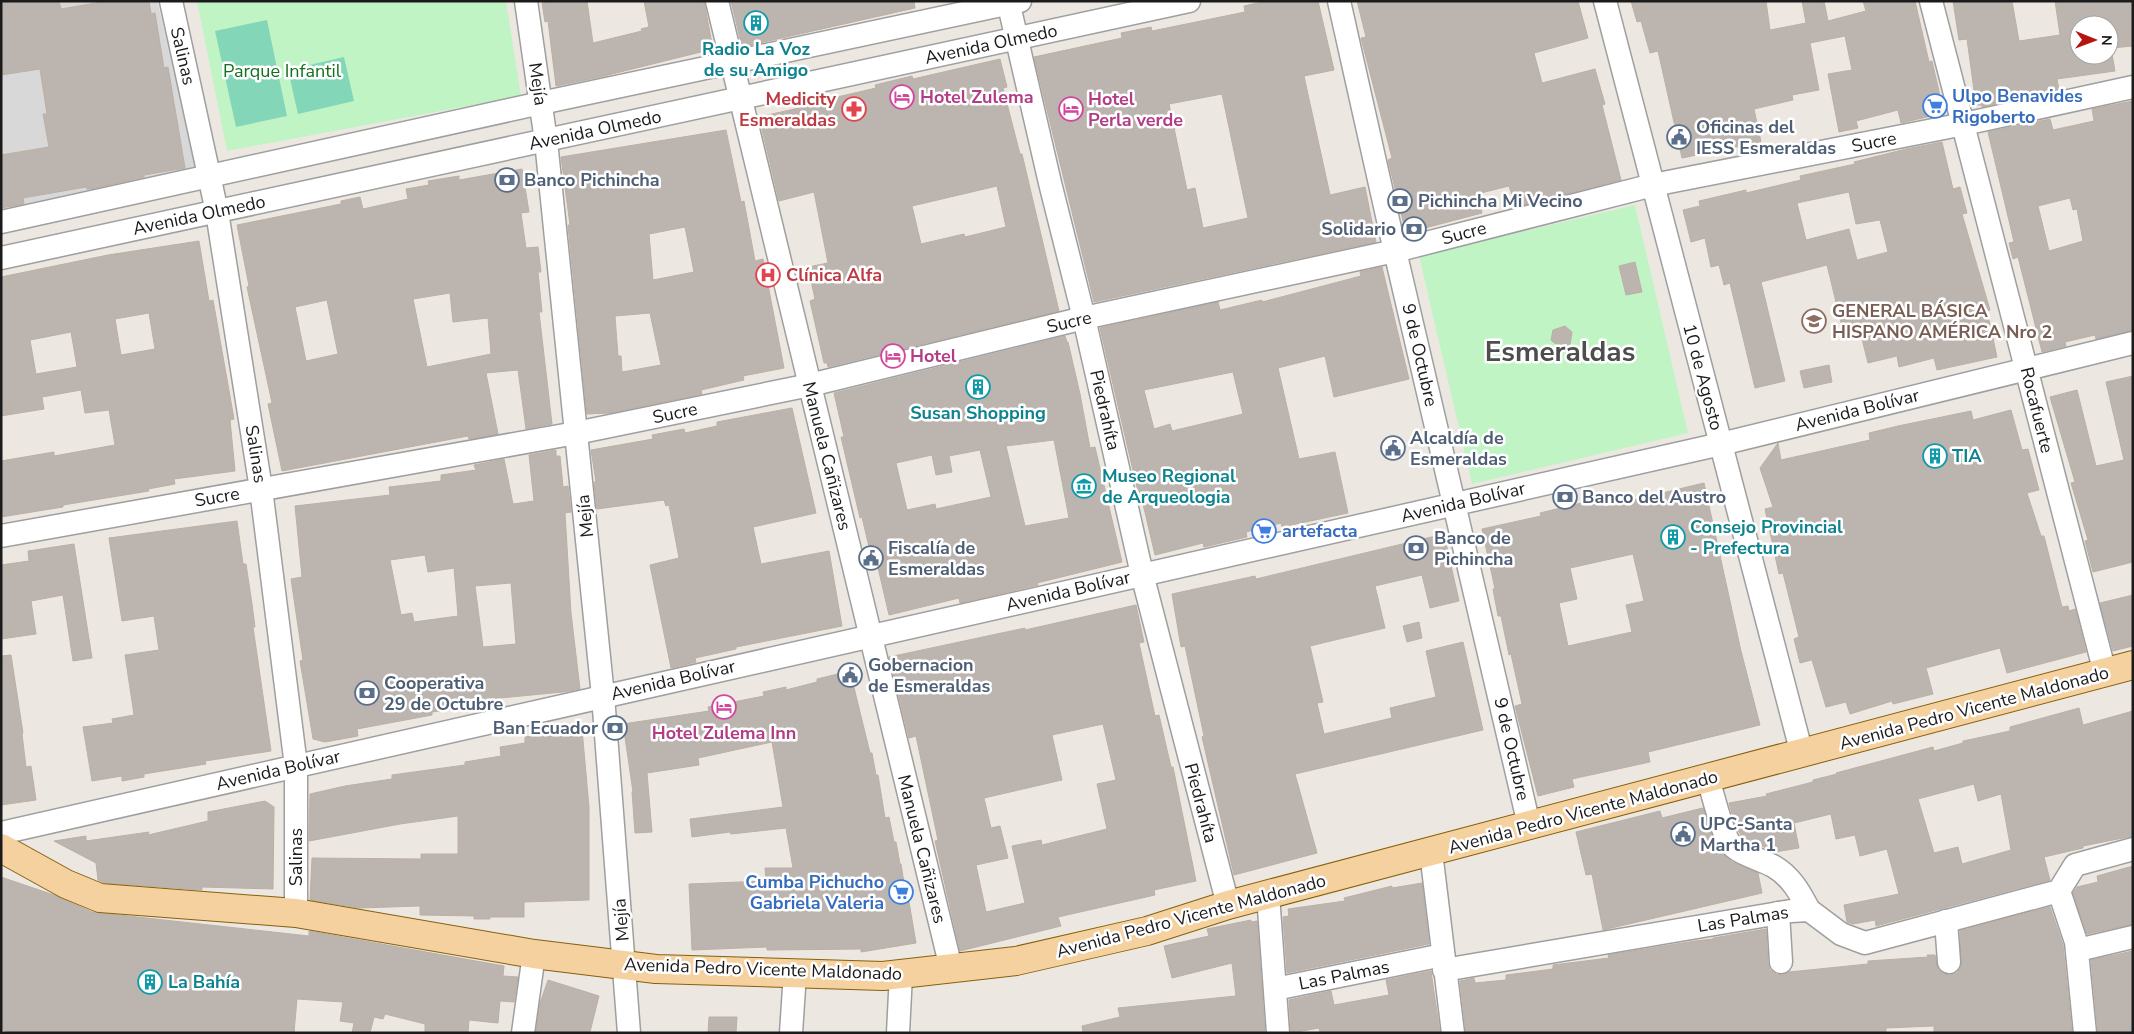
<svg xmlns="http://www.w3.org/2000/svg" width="2134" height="1034" viewBox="0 0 2134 1034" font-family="'Nunito Sans',sans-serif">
  <rect width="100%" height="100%" fill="#ece8e1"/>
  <polygon fill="#d9d8d8" points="1,1 157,1 199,172 1,215"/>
  <g fill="#c0f4c5">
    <polygon points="197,1 506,1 521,96 227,151"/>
    <polygon points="1635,205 1688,433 1472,484 1419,256"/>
  </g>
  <g fill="#84d6b8">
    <polygon points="267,20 287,116 236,127 215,31"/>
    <polygon points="344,57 354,101 298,114 288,70"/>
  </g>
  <g fill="#bcb4ae" stroke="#bcb0a5" fill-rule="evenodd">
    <polygon points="1,1 59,1 61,9 107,1 149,1 151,14 155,13 164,68 168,67 185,168 144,175 144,177 91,189 87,189 86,187 23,198 24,204 1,208 1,155 49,147 43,114 47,114 40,69 1,75"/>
    <polygon points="553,1 587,1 593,43 642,31 641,29 649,27 644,1 704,1 713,49 600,77 556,86 548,21 545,22 542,3"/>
    <polygon points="731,1 914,1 915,8 742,47"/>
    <path d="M1266,1H1318L1334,70L1304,76L1330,195L1365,187L1376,242L1094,302L1034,57L1122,38L1121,33L1151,27L1152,31L1245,12L1244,6ZM1222,94L1248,218L1203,228L1195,188L1187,190L1169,104Z"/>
    <polygon points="1357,1 1578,1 1588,38 1534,53 1542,83 1595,69 1605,104 1602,105 1621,180 1516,207 1509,186 1477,194 1482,213 1406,233 1388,160 1392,158 1361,38 1366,37"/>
    <polygon points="1631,1 1766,1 1770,30 1806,23 1802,1 1824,1 1828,21 1866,11 1863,1 1915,1 1929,62 1932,61 1944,113 1901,123 1898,110 1856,121 1858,128 1839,132 1828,74 1852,70 1845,36 1810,43 1819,90 1792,95 1793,100 1754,109 1761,142 1682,158 1658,51 1650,53 1641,21 1637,22"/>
    <path d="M1953,1H2012L2019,41L2060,35L2055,1H2133V46L2111,48L2115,71L2057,79L2059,90L1982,107V105H1976L1967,39L1959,40ZM2079,25H2109V55H2079Z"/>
    <path d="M1000,59L1007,87L1003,88L1020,154H1022L1059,311L828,367L827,363H824L810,301L815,299L808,267L828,263L814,192L779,201L759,117L834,100L833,98L876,88L875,85L912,76L913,79ZM997,186L1006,227L965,237L964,234L921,244L912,206Z"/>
    <path d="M2133,101V330L2096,339L2095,335L2065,342L2066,346L2042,352L2018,257L2013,259L2009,243L2014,242L1988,132L2050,119L2053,130L2094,121L2092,109ZM2070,198L2073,210L2077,209L2083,241L2049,251L2038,206Z"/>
    <path d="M726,130L741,202L744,201L755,261L763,259L784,368L743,376L744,380L701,390L702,394L610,413L587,414L570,245L568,225H570L561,157ZM685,227L694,272L653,280L649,234ZM650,313L661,365L622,372L621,356H618L615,316Z"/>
    <path d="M1942,142L1953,189L1960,187L1967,213L1962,214L1990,310L1987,311L1997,357L1937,370L1934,358L1899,367L1897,356L1868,363L1861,335L1845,339L1827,265L1761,282L1785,381L1755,388L1730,283L1724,285L1719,265L1711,267L1705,238L1691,242L1683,210L1700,206L1699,201L1746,190V193L1801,180L1800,176L1855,164L1854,162L1906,149ZM1849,192L1856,224L1880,220L1888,252L1857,260L1849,229L1806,240L1797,203Z"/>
    <path d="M522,169L529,212L521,213L526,248L538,247L541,272H538L542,312H539L552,424L526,429L518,370L486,373L498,434L469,439L468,436L282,471L268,404L272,403L247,287L249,286L237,225L341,204V201L360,197L363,209L408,199L406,189L429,185L428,181L459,176V180ZM450,293L453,322L488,318L491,354L427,367L413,299ZM327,300L338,354L306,361L295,307Z"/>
    <path d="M199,241L209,301L213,300L234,419L230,420L235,471L174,479L175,484L148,489L149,491L63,505V507L1,517V461L54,452V456L115,445L109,410L85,413L81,390L42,397L44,409L1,416V277L108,255ZM149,313L155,349L121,355L115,319ZM71,332L77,367L36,374L30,340Z"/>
    <polygon points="1635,262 1642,292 1626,295 1619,266"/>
    <path d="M1382,267L1409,379L1334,397L1325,356L1278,368L1299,459L1335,452L1348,513L1282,527L1281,523L1246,532L1247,537L1204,547L1203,543L1155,555L1143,504L1141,505L1100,328L1218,302L1220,310L1262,300V302L1361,276L1360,272ZM1233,372L1243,414L1172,431L1170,424L1154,429L1144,390Z"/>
    <polygon points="1565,326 1572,332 1570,345 1559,347 1551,340 1553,330"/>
    <path d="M1065,336L1067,342H1068L1080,394L1090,448L1095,447L1122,562L1037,583L1038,585L960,603L959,598L889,615L873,546L869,547L862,517L860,518L841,437H844L834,393ZM1054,440L1069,518L1025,526L1006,446ZM980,450L991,497L936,509L935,504L907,510L896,463L932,455L936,475L952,472L949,456Z"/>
    <polygon points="1829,365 1832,382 1804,388 1800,371"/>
    <polygon points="2133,376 2133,562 2093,572 2085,541 2088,540 2071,483 2075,482 2050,397 2077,390 2096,466 2124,460 2106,382"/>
    <polygon points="792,408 816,513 753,527 761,564 829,551 842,626 736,647 736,649 695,658 696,662 671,668 650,565 679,558 669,505 666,506 664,500 597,509 594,482 596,482 591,450 653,439 652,435 684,429 685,433 717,426 717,422"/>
    <polygon points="2011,410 2022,450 2028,449 2039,490 2027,493 2041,536 2044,536 2062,607 2068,606 2069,611 2075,609 2086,652 2007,673 2000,648 1926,668 1933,694 1893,704 1892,701 1850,714 1846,702 1826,707 1812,660 1800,663 1794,639 1799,637 1783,573 1779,574 1765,509 1773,507 1760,468 1778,443 1781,460 1870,440 1869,433 1898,426 1971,411 1973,420"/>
    <path d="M556,450V456H560L563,487L568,486L571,512L565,513L571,613L580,689L563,692L490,699L491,704L432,712V715L357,729L358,736L325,742L313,739L300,661L303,660L291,579L302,577L295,506L390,495L389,487L441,481V475L476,470L474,465L504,459L513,504L534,501L529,455ZM425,555L428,572L454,568L458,616L414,622L412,613L401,615L390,560ZM511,583L516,644L483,647L475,586Z"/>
    <path d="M1704,483L1741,651L1760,725L1648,752L1650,762L1572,779L1574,787L1538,796L1515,706L1522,704L1511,654L1509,655L1501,616H1498L1493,589H1495L1482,529L1541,516L1540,513L1602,498L1604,507ZM1633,554L1644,601L1626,605L1632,632L1568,646L1559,603L1577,599L1570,568Z"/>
    <polygon points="237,521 243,564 246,564 252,604 255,627 253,627 271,751 205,761 206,764 144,774 144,777 122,781 122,776 92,781 83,727 113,723 112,719 134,715 125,655 159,650 154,616 122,621 109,538"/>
    <polygon points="1444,534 1459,601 1430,608 1422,575 1375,586 1385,628 1310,646 1323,702 1317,703 1324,734 1392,718 1390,708 1436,697 1426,651 1463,642 1483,730 1295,774 1317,853 1234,875 1202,737 1204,736 1185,646 1181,647 1172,594 1255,576 1256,579"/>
    <polygon points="74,544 92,658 73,661 63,595 31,601 36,634 1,639 1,565 29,561 28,551"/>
    <polygon points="2133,595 2133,646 2113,651 2100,603"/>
    <path d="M1136,605L1144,642L1139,643L1155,716L1159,715L1171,767H1173L1196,881L1154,890L1155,895L1058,917L1061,926L960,951L935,841L938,840L916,736L909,738L889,657L1025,628V630ZM1103,724L1116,780L1097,784L1107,829L1042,845L1041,840L1012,846L1025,903L986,912L976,865L1008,858L1000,826L991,828L984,798L1062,780L1052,735Z"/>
    <polygon points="1419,622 1422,638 1407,642 1403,626"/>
    <polygon points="11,655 23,733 22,734 26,767 31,766 36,800 1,805 1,656"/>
    <polygon points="850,671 870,753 872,753 876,775 878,775 885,818 889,817 894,842 896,842 900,864 901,864 907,902 909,902 916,943 861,952 861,949 767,950 767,947 692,950 689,884 766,881 765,868 793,868 786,828 731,834 730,832 692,837 690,819 783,807 772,742 698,758 699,765 647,773 652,832 635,833 632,792 633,792 623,724 709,711 708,707 764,696 763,692 786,687 786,690 817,682 817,679"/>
    <path d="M2079,708L2083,725L2133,711V836L2083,846V848L2044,857L2050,880L1876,926L1875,920L1853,924L1847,922L1844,905L1899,894L1887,849L1860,856L1855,835L1836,839L1831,814L1794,823L1799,848L1775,852L1742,837L1735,825L1729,803L1767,796L1766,794L1813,782V780L1837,774L1836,773L1933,747L1934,751L1963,743V741L2010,731V727ZM1974,784L1978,801L2001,794L2011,850L1962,864L1958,847L1934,853L1918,799Z"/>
    <polygon points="582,729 589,807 589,900 524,902 524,917 490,917 490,919 474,919 474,916 420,915 420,906 359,908 310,900 312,858 421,859 421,854 458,854 458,816 400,824 309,841 310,794 345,786 392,779 392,775 465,765 465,762 501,756 500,747 525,743 525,737"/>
    <polygon points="265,801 274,807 273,889 202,887 202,890 104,883 98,880 96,863 54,841 86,836 86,841 149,832 148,835 208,821 208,812"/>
    <polygon points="1703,808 1718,848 1732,862 1758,873 1762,893 1603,930 1592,874 1586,875 1576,832 1660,811 1662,818"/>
    <polygon points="2133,866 2133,924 2087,934 2073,893 2077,887 2098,882 2097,876"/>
    <polygon points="1,877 54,895 92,912 309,936 309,931 504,966 503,976 518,977 514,1002 500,1001 498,1023 469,1020 468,1033 425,1033 425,1024 385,1014 383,1019 374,1017 370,1033 352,1033 354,1023 340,1021 343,1002 297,999 294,1033 9,1033 1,1029"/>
    <polygon points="1422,883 1429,944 1287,973 1283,917 1289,916 1288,909 1345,901 1344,898 1392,886 1392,888"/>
    <polygon points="2050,907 2063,945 2072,1033 1934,1033 1934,1026 1886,1028 1886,1033 1466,1033 1460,981 1474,978 1475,983 1506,980 1506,975 1553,969 1553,965 1609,958 1608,955 1695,941 1713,939 1713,938 1766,929 1768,963 1770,970 1776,974 1782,975 1789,972 1868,964 1868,961 1928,957 1927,955 1935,955 1938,970 1944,974 1950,975 1957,973 1961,967 1960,931"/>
    <polygon points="1251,920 1251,922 1257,921 1265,1033 1083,1033 1082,1026 1120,1017 1118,1008 1236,996 1232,963 1172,978 1164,946 1209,936 1207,929"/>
    <polygon points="2133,951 2133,1033 2098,1033 2091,960"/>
    <polygon points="1431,971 1440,1033 1320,1033 1319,1028 1291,1033 1289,1000 1331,991 1334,1005 1389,995 1386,980"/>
    <polygon points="548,980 599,996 590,1032 536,1033 540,1003"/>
    <polygon points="709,1017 737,1017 736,1033 708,1033"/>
  </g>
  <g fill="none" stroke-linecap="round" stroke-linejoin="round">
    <g stroke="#9f9f9f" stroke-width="25">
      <g id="minor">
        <polyline points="171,1 217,212 261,489 296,766 296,913"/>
        <polyline points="526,1 546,141 603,696 629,1033"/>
        <polyline points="717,1 951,968"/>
        <polyline points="1008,1 1050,183 1084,318 1142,574 1228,905"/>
        <polyline points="1339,1 1395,251 1529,825"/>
        <polyline points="1605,1 1802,754"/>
        <polyline points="1931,1 2105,673"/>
        <polyline points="1,222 541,103 1020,1"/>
        <polyline points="1,258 1189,1"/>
        <polyline points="1,536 576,433 810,385 1084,318 1395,251 1653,185 1964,124 2133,87"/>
        <path d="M1708,779C1713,794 1721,830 1729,842C1739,855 1759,858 1773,866C1791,876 1800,893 1809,910"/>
        <polyline points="1,833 1721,444 2133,343"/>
        <polyline points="1431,852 1453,1033"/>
        <polyline points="2059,891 2076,942 2085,1033"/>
        <polyline points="1268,895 1278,1033"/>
        <polyline points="1778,913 1781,962"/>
        <polyline points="1946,921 1949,962"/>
        <polyline points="2078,950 2133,937"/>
        <polyline points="1444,970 1791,911 1809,910 1841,934 1865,943 2059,891 2075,865 2133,849"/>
        <polyline points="1275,989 1443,955"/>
        <polyline points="523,1033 534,954"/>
        <polyline points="791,1033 795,973"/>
        <polyline points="898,1033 901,974"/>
      </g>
    </g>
    <g stroke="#87600b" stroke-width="30">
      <polyline id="major" points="1,848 66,884 100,898 296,913 534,954 656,969 883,976 1016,961 1147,931 1228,905 2133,665"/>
    </g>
    <use href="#minor" stroke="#fff" stroke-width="22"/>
    <use href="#major" stroke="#f4d19e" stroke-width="28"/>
  </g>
  <defs>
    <g id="building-ring" transform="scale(1.25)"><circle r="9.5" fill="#fff" stroke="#0f9aa8" stroke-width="1.5"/><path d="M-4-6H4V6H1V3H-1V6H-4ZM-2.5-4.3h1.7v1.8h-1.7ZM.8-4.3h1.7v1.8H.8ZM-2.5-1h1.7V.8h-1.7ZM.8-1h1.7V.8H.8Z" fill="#0f9aa8"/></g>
    <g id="hotel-ring" transform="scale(1.25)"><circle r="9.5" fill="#fff" stroke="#d1479c" stroke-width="1.5"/><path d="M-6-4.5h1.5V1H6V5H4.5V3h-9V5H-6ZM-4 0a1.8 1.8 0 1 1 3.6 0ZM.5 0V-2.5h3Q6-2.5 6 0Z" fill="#d1479c"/></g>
    <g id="supermarket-ring" transform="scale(1.25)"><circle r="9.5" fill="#fff" stroke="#3f7fe0" stroke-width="1.5"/><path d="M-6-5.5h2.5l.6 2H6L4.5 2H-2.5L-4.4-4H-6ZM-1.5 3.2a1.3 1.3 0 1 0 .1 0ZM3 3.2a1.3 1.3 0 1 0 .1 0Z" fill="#3f7fe0"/></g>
    <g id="pharmacy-ring" transform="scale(1.25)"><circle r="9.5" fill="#fff" stroke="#e0444e" stroke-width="1.5"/><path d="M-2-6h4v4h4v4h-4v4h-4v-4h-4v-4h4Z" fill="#e0444e"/></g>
    <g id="civic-ring" transform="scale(1.25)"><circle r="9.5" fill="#fff" stroke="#5c6f8a" stroke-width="1.5"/><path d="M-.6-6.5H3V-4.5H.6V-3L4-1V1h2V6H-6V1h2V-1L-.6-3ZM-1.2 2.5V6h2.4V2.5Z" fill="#5c6f8a"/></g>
    <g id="bank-ring" transform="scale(1.25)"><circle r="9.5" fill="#fff" stroke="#5c6f8a" stroke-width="1.5"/><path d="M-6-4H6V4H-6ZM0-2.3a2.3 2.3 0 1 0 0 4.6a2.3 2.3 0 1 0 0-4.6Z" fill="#5c6f8a"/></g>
    <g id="hospital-ring" transform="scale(1.25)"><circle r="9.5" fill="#fff" stroke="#e0444e" stroke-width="1.5"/><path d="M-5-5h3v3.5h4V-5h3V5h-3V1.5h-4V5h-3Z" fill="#e0444e"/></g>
    <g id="school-ring" transform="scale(1.25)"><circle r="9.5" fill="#fff" stroke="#8d6e63" stroke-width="1.5"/><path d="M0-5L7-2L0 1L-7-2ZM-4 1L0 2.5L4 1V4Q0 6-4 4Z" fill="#8d6e63"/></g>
    <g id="museum-ring" transform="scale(1.25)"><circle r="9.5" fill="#fff" stroke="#0f9aa8" stroke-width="1.5"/><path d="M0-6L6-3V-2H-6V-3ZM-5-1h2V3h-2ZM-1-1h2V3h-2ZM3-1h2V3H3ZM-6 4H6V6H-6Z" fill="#0f9aa8"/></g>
  </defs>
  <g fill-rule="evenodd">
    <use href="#building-ring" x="756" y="23"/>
    <use href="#hotel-ring" x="902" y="97"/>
    <use href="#supermarket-ring" x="1935" y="106"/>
    <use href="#pharmacy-ring" x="854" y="109"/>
    <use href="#hotel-ring" x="1071" y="109"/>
    <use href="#civic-ring" x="1679" y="137"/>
    <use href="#bank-ring" x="507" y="180"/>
    <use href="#bank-ring" x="1400" y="201"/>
    <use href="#bank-ring" x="1414" y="229"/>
    <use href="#hospital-ring" x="768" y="275"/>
    <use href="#school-ring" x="1814" y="321"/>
    <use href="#hotel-ring" x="893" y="356"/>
    <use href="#building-ring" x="978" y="387"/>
    <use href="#civic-ring" x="1393" y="448"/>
    <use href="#building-ring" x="1935" y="456"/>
    <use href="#museum-ring" x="1084" y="486"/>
    <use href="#bank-ring" x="1565" y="497"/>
    <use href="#supermarket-ring" x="1264" y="531"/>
    <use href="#building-ring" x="1673" y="537"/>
    <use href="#bank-ring" x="1416" y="548"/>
    <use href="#civic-ring" x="871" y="558"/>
    <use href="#civic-ring" x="850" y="675"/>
    <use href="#bank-ring" x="367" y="693"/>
    <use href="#hotel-ring" x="724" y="707"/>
    <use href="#bank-ring" x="615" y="728"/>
    <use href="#civic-ring" x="1683" y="834"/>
    <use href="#supermarket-ring" x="901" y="892"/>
    <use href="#building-ring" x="150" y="982"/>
  </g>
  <g text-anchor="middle" stroke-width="5" stroke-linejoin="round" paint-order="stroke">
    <g font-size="18" fill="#1b1b1b" stroke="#fff">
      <text transform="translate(991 44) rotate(-12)" y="6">Avenida Olmedo</text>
      <text transform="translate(183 56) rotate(77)" y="6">Salinas</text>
      <text transform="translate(538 84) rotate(82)" y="6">Mejía</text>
      <text transform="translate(595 130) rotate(-12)" y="6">Avenida Olmedo</text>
      <text transform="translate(1874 142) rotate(-11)" y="6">Sucre</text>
      <text transform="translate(199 215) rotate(-12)" y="6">Avenida Olmedo</text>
      <text transform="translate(1464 233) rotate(-15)" y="6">Sucre</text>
      <text transform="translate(1069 322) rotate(-13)" y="6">Sucre</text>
      <text transform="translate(1420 355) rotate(77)" y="6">9 de Octubre</text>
      <text transform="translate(1703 377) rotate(75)" y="6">10 de Agosto</text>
      <text transform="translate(1105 410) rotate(77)" y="6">Piedrahíta</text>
      <text transform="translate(1857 410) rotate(-14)" y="6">Avenida Bolívar</text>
      <text transform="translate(2037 410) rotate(76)" y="6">Rocafuerte</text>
      <text transform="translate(675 413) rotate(-12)" y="6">Sucre</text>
      <text transform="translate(256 454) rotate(81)" y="6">Salinas</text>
      <text transform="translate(827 456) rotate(76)" y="6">Manuela Cañizares</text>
      <text transform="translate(217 497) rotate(-10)" y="6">Sucre</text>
      <text transform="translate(1463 502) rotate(-13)" y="6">Avenida Bolívar</text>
      <text transform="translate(585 516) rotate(-96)" y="6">Mejía</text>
      <text transform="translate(1068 591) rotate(-13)" y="6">Avenida Bolívar</text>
      <text transform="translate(673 680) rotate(-13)" y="6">Avenida Bolívar</text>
      <text transform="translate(1974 708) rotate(-15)" y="6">Avenida Pedro Vicente Maldonado</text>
      <text transform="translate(1512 749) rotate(77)" y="6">9 de Octubre</text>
      <text transform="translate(278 770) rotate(-13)" y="6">Avenida Bolívar</text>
      <text transform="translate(1201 803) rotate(75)" y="6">Piedrahíta</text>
      <text transform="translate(1583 812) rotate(-15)" y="6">Avenida Pedro Vicente Maldonado</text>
      <text transform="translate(922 849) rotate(76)" y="6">Manuela Cañizares</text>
      <text transform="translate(296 857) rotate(-90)" y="6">Salinas</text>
      <text transform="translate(1191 916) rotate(-15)" y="6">Avenida Pedro Vicente Maldonado</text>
      <text transform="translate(1743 919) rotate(-9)" y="6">Las Palmas</text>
      <text transform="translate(621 920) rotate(-95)" y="6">Mejía</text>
      <text transform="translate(763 969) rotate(2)" y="6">Avenida Pedro Vicente Maldonado</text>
      <text transform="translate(1344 975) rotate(-11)" y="6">Las Palmas</text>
    </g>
    <g font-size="18" font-weight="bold" fill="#0d838f" stroke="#fff" text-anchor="start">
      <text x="756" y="55" text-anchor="middle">Radio La Voz<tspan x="756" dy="21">de su Amigo</tspan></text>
      <text x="978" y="419" text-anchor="middle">Susan Shopping</text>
      <text x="1952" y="462">TIA</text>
      <text x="1102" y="482">Museo Regional<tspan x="1102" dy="21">de Arqueologia</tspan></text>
      <text x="1690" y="533">Consejo Provincial<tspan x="1690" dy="21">- Prefectura</tspan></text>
      <text x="168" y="988">La Bahía</text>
    </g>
    <g font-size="18" fill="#136f1d" stroke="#fff">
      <text x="282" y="77">Parque Infantil</text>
    </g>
    <g font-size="18" font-weight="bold" fill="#366cbe" stroke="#fff" text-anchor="start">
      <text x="1952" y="102">Ulpo Benavides<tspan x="1952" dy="21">Rigoberto</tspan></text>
      <text x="1282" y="537">artefacta</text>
      <text x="884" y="888" text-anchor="end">Cumba Pichucho<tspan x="884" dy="21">Gabriela Valeria</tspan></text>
    </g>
    <g font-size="18" font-weight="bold" fill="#b23c85" stroke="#fff" text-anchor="start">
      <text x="920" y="103">Hotel Zulema</text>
      <text x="1088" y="105">Hotel<tspan x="1088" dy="21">Perla verde</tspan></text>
      <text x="910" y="362">Hotel</text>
      <text x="724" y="739" text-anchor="middle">Hotel Zulema Inn</text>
    </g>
    <g font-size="18" font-weight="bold" fill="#be3a42" stroke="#fff" text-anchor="end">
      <text x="836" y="105">Medicity<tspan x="836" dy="21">Esmeraldas</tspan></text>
      <text x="786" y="281" text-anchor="start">Clínica Alfa</text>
    </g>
    <g font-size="18" font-weight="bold" fill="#4e5e75" stroke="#fff" text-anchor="start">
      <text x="1696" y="133">Oficinas del<tspan x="1696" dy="21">IESS Esmeraldas</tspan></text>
      <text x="524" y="186">Banco Pichincha</text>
      <text x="1418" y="207">Pichincha Mi Vecino</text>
      <text x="1396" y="235" text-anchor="end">Solidario</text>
      <text x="1410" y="444">Alcaldía de<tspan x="1410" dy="21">Esmeraldas</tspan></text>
      <text x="1582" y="503">Banco del Austro</text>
      <text x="1434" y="544">Banco de<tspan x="1434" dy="21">Pichincha</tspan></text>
      <text x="888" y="554">Fiscalía de<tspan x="888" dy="21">Esmeraldas</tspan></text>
      <text x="868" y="671">Gobernacion<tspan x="868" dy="21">de Esmeraldas</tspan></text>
      <text x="384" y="689">Cooperativa<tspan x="384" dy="21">29 de Octubre</tspan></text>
      <text x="598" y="734" text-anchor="end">Ban Ecuador</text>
      <text x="1700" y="830">UPC-Santa<tspan x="1700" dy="21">Martha 1</tspan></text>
    </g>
    <g font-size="18" font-weight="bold" fill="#785e54" stroke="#fff" text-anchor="start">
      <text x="1832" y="317">GENERAL BÁSICA<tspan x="1832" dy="21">HISPANO AMÉRICA Nro 2</tspan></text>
    </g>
    <g font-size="28" font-weight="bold" fill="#4e4e4e" stroke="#fff">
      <text x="1560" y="361">Esmeraldas</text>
    </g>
  </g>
  <rect width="2134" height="1034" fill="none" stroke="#1b1b1b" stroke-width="5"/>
  <g transform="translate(2094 40) rotate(91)"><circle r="24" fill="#ffffff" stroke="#a4a4a4"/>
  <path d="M0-4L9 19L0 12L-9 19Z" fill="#b7130f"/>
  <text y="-8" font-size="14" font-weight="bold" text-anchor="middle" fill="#1b1b1b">N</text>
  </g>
</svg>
